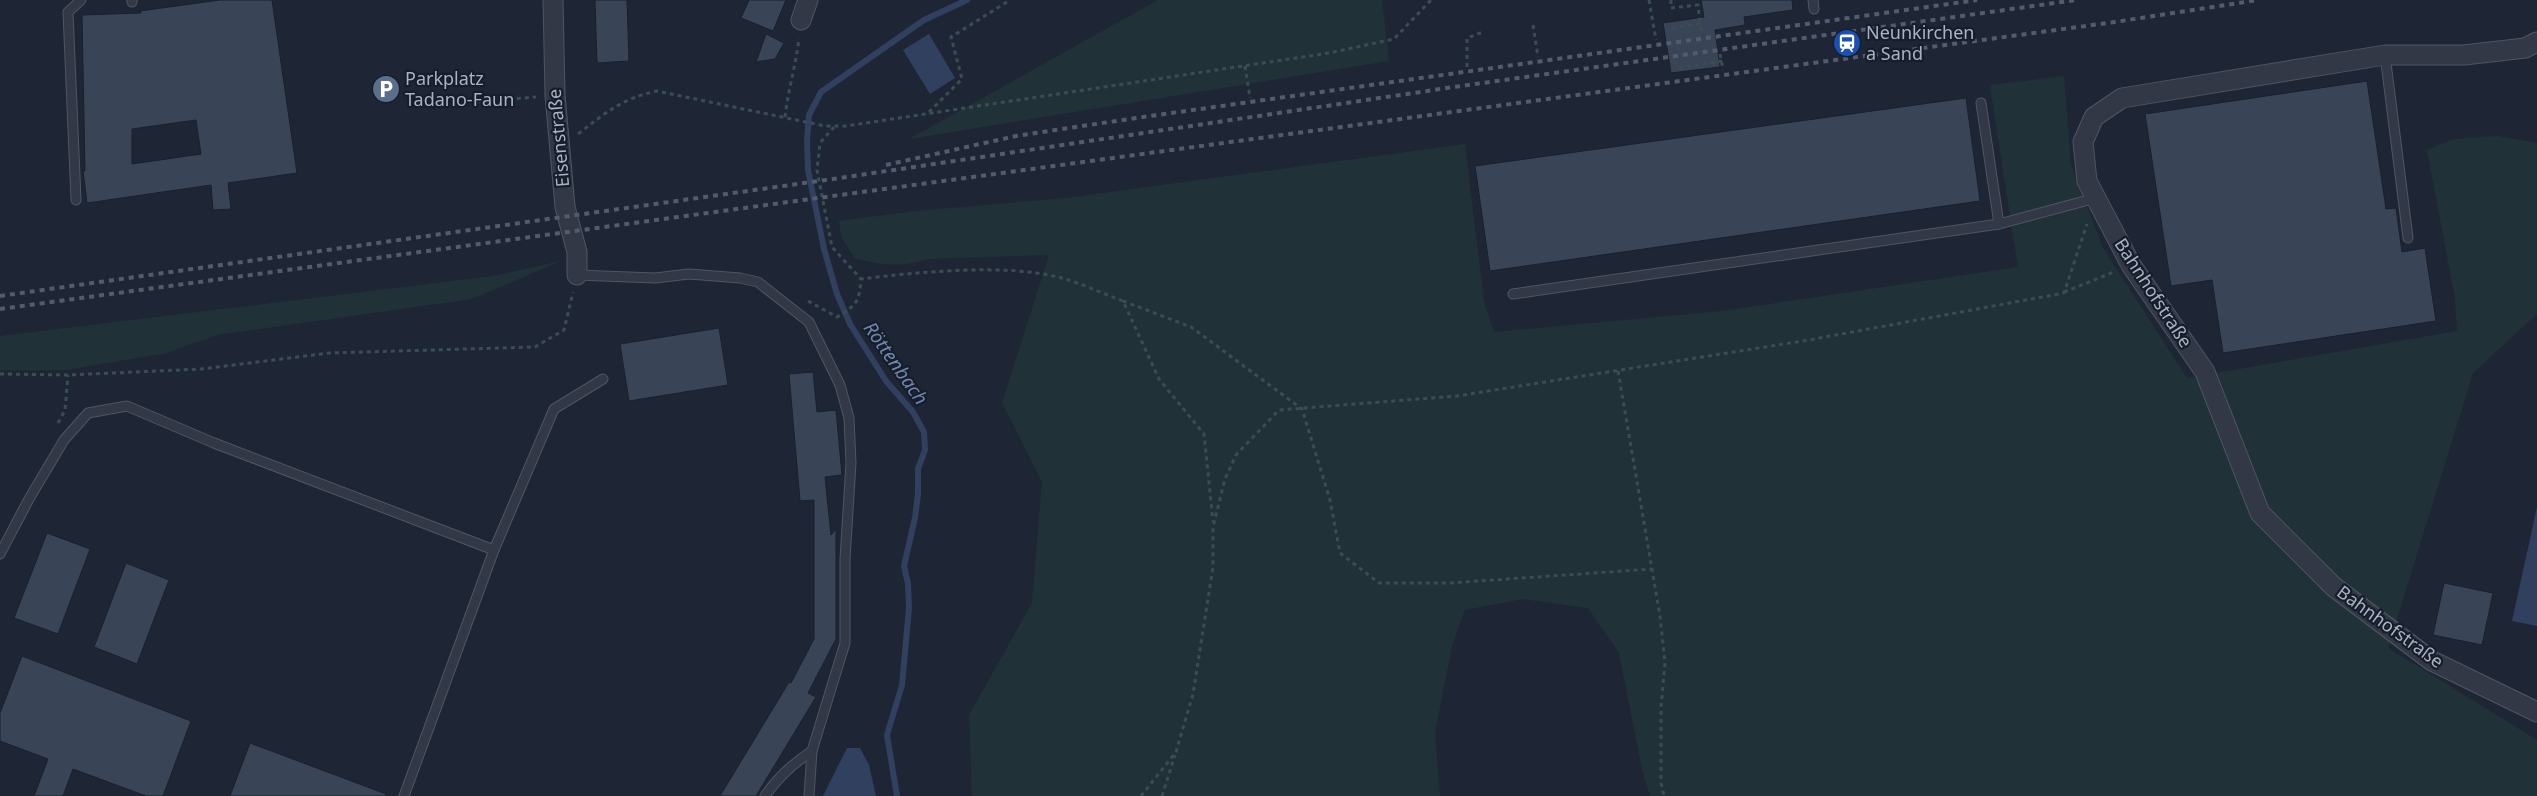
<svg xmlns="http://www.w3.org/2000/svg" width="2537" height="796" viewBox="0 0 2537 796" font-family="'Noto Sans',sans-serif">
  <rect width="100%" height="100%" fill="#1e2636"/>
  <g fill="#203237">
    <polygon points="1158,0 1382,0 1389,61 909,139"/>
    <path d="M2064,76L2071,165L2103,248L2187,378L2457,331L2455,298L2427,150L2453,139L2498,136L2537,143V314L2473,373L2388,648L2537,740V796H1650L1642,769L1619,653L1588,608L1523,599L1465,610L1452,646L1435,733L1440,796H972L969,715L1032,603L1042,482L1002,403L1049,255L928,259C901,268 882,265 854,258L841,236L839,221L916,211L1066,198L1465,144L1484,302L1494,332L1722,311L2018,267L1990,85Z"/>
    <polygon points="561,261 472,299 217,335 167,353 65,370 0,370 0,336 494,276"/>
  </g>
  <g fill="#30405e">
    <polygon points="929,34 955,78 930,94 903,50"/>
    <polygon points="2537,507 2537,626 2512,621"/>
    <polygon points="847,748 860,748 869,765 876,796 823,796"/>
  </g>
  <g fill="none" stroke-linecap="round" stroke-linejoin="round">
    <polyline stroke="#30405e" stroke-width="6" points="897,796 887,735 902,685 909,608 908,584 904,566 915,518 918,494 918,469 925,450 924,432 913,412 886,381 850,324 837,294 824,249 808,170 807,141 809,115 821,92 924,20 967,0"/>
  </g>
  <g fill="#3a4457" stroke="#19202d" fill-rule="evenodd">
    <path d="M220,0H272L297,173L228,183L231,209L213,210L211,185L87,203L83,171H85L82,15L141,13L140,11ZM196,120L201,154L132,164V129Z"/>
    <polygon points="595,0 627,0 629,61 597,63"/>
    <polygon points="749,0 786,0 773,31 741,18"/>
    <polygon points="1701,0 1792,0 1793,10 1744,17 1745,25 1715,30 1720,67 1671,73 1663,23 1704,17"/>
    <polygon points="766,34 784,43 775,59 756,62"/>
    <polygon points="2367,81 2386,209 2396,208 2402,252 2425,248 2436,321 2223,353 2212,280 2171,286 2145,114"/>
    <polygon points="1966,98 1980,201 1490,271 1475,166"/>
    <polygon points="719,328 728,385 629,401 620,344"/>
    <polygon points="813,372 817,412 836,410 842,475 825,477 831,535 836,529 836,639 808,693 816,697 756,796 720,796 789,682 791,683 814,639 814,500 800,501 789,374"/>
    <polygon points="47,533 90,549 58,634 14,618"/>
    <polygon points="126,563 169,580 137,664 94,647"/>
    <polygon points="2444,583 2493,593 2482,645 2433,635"/>
    <polygon points="22,656 191,721 163,796 146,796 73,769 63,796 34,796 48,759 0,741 0,713"/>
    <polygon points="250,743 386,794 385,796 230,796"/>
  </g>
  <g fill="none" stroke-linecap="round" stroke-linejoin="round">
    <g stroke="#4f5565" stroke-width="11">
      <g id="lane">
        <polyline points="132,0 132,2"/>
        <polyline points="1813,0 1814,9"/>
        <polyline points="2385,55 2408,238"/>
        <polyline points="1981,103 1999,224"/>
        <polyline points="76,200 68,12 81,0"/>
        <polyline points="577,275 655,278 689,274 740,278 758,282 809,322 840,385 849,418 851,463 845,559 845,643 812,751 809,796"/>
        <polyline points="1513,294 1999,224 2096,198"/>
        <polyline points="494,550 554,409 603,379"/>
        <polyline points="0,554 29,499 64,440 88,413 127,406 214,443 494,550 404,796"/>
        <path d="M765,796C778,777 792,764 812,751"/>
      </g>
    </g>
    <g stroke="#4f5565" stroke-width="21">
      <g id="street">
        <polyline points="553,0 555,95 565,207 577,252 577,275"/>
        <polyline points="801,20 808,0"/>
        <polyline points="2537,42 2525,48 2464,55 2385,55 2122,98 2094,117 2083,142 2087,181 2131,265 2205,372 2260,513 2334,587 2432,661 2537,712"/>
      </g>
    </g>
    <g stroke="#3a4e52" stroke-width="3" stroke-dasharray="4 4" stroke-linecap="butt">
      <polyline points="1649,0 1656,40"/>
      <polyline points="1671,0 1671,8 1698,5 1700,23"/>
      <polyline points="1533,25 1538,57"/>
      <polyline points="1672,28 1700,23 1702,34"/>
      <polyline points="1720,54 1723,70"/>
      <polyline points="1245,66 1250,98"/>
      <polyline points="1467,67 1467,38 1483,32"/>
      <polyline points="1679,68 1722,61"/>
      <polyline points="477,102 536,97"/>
      <polyline points="929,112 962,79 951,37 1010,0"/>
      <path d="M785,117C788,90 796,65 799,38"/>
      <polyline points="834,127 820,143 817,170 832,247 861,279"/>
      <path d="M578,134C605,113 623,98 657,91L825,126H846L1329,53L1394,39L1431,0"/>
      <polyline points="2064,292 2114,272"/>
      <path d="M808,301L837,317C857,305 859,302 861,279C919,272 1006,263 1062,278C1083,284 1103,294 1123,301L1159,379L1204,434L1213,522"/>
      <polyline points="1123,301 1191,327 1302,409 1330,500 1340,553 1379,583 1450,583 1652,569"/>
      <polyline points="1618,371 1660,616 1665,663 1661,707 1661,783 1664,796"/>
      <polyline points="0,374 68,375 201,369 329,353 535,347 564,330 573,292"/>
      <polyline points="58,423 65,410 68,375"/>
      <polyline points="1141,796 1176,752 1193,694 1213,567 1213,527 1225,479 1236,455 1279,410 1457,396 1809,340 2064,293 2087,224"/>
      <polyline points="1162,796 1175,755"/>
    </g>
    <use href="#lane" stroke="#323846" stroke-width="9"/>
    <use href="#street" stroke="#323846" stroke-width="19"/>
    <g stroke="#535c6e" stroke-width="4" stroke-dasharray="5 5" stroke-linecap="butt">
      <polyline points="886,165 1016,136 1136,118 1977,0"/>
      <polyline points="0,296 833,179 1454,87 2076,0"/>
      <polyline points="0,309 2115,22 2258,0"/>
    </g>
  </g>
  <defs>
    <g id="station-disc" transform="scale(1.4375)"><circle r="9.5" fill="#1a4fb4" stroke="#171e2b"/><path d="M-3-6H3Q5-6 5-4V2Q5 4 3 4L4.5 6H3L1.5 4h-3L-3 6H-4.5L-3 4Q-5 4-5 2V-4Q-5-6-3-6ZM-3.5-4v3h7v-3ZM-3.5 1v1.5H-2V1ZM2 1v1.5H3.5V1Z" fill="#fff"/></g>
    <g id="parking-disc" transform="scale(1.4375)"><circle r="9.5" fill="#5c6f8a" stroke="#171e2b"/><path d="M-3.5-5.5H1a3.5 3.5 0 0 1 0 7H-1V5.5H-3.5ZM-1-3.4V-.6H.8a1.4 1.4 0 0 0 0-2.8Z" fill="#fff"/></g>
  </defs>
  <g fill-rule="evenodd">
    <use href="#station-disc" x="1847" y="43"/>
    <use href="#parking-disc" x="386" y="89"/>
  </g>
  <g text-anchor="middle" stroke-width="4.5" stroke-linejoin="round" paint-order="stroke">
    <g font-size="18" fill="#abb2c4" stroke="#171e2b" text-anchor="start">
      <text x="1866" y="39">Neunkirchen<tspan x="1866" dy="21">a Sand</tspan></text>
      <text x="405" y="85">Parkplatz<tspan x="405" dy="21">Tadano-Faun</tspan></text>
    </g>
    <g font-size="18" fill="#abb2c4" stroke="#171e2b">
      <text transform="translate(559 138) rotate(-95)" y="6">Eisenstraße</text>
      <text transform="translate(2153 293) rotate(57)" y="6">Bahnhofstraße</text>
      <text transform="translate(2390 627) rotate(36)" y="6">Bahnhofstraße</text>
    </g>
    <g font-size="19" font-style="italic" fill="#7286ae" stroke="#171e2b">
      <text transform="translate(896 363) rotate(55)" y="7">Röttenbach</text>
    </g>
  </g>
</svg>
